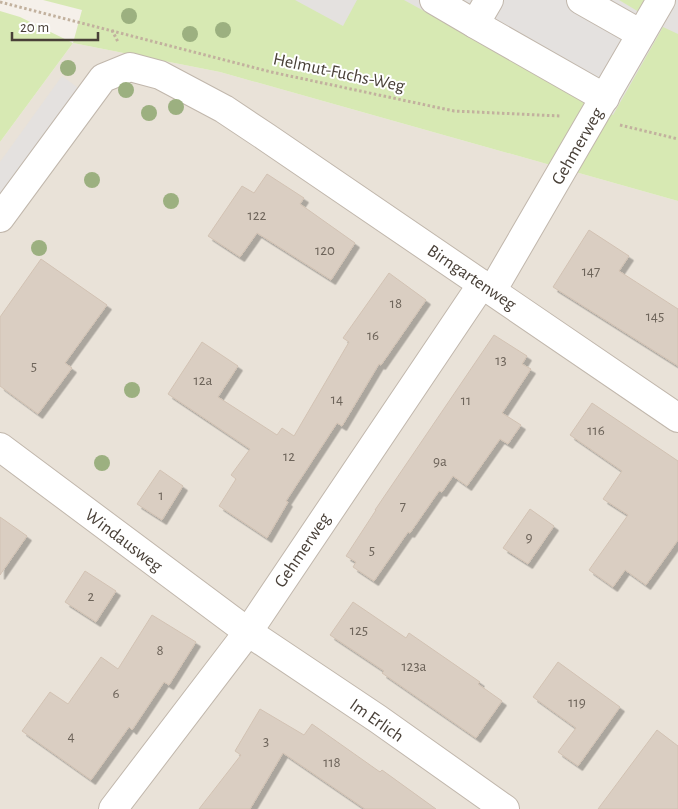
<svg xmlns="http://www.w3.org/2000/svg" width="678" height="809" viewBox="0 0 678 809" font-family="'Alegreya Sans',sans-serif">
  <defs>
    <filter id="shadow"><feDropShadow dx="4.5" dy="4.5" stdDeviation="0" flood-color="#0004"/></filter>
  </defs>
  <rect width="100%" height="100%" fill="#f5f0ea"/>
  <polygon fill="#e9e2d8" points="73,43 220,72 678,201 678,809 0,809 0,142"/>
  <polygon fill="#d7e9b3" points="43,0 678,0 678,201 220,72 73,43 0,142 0,11 20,17 73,43 82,10"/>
  <g fill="#e4e1df">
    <polygon points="295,0 357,0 343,26"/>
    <polygon points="404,0 619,0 639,12 646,0 678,0 678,34 663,27 613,115"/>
    <polygon points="62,76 89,96 0,218 0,162"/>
  </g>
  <g fill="#dacec2" stroke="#d2c2b3" filter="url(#shadow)">
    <polygon points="267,174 304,198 300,204 355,243 331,280 257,233 240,257 208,236 242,186 254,193"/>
    <polygon points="589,230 629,256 619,271 678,309 678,366 553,287"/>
    <polygon points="41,259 107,305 65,363 72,368 38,414 0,386 0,317"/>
    <polygon points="389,273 426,300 381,365 379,364 342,426 337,423 286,501 288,502 267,538 219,506 236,479 231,475 250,449 168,394 202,342 238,366 218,397 277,435 282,428 294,436 349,342 343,338"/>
    <polygon points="494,335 527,356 522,364 531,369 502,413 521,425 508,444 500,439 467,486 453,476 442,492 439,491 410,533 408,532 374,581 353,567 356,562 346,556 376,510 375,510"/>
    <polygon points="592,403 678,461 678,540 646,585 625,570 613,587 589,570 628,515 603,499 622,471 570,435"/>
    <polygon points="160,470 183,486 162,520 137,504"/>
    <polygon points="530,509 554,526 528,564 503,548"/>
    <polygon points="0,517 27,536 0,575"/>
    <polygon points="85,571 116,591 96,622 65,602"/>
    <polygon points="353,602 406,638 409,633 480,682 478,684 502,701 476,738 382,673 384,671 330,635"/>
    <polygon points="152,615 196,642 169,685 164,682 132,730 129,727 91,780 22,731 50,692 68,704 101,657 118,669"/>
    <polygon points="558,662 620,707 578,766 558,752 576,728 533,697"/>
    <polygon points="260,709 304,735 312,724 380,772 382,770 436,809 365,809 283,753 250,809 199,809 241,755 235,751"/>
    <polygon points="657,730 678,746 678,809 598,809"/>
  </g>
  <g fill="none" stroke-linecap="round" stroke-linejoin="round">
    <g stroke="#c1b7ac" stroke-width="30">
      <g id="minor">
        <polyline points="434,0 475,24 489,0"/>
        <polyline points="581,0 641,34"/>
        <polyline points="475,24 605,98"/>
        <polyline points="0,218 103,78 130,67 160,75 224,109 266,137 678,418"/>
        <polyline points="492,291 661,0"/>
        <polyline points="0,447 248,632 378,719 505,809"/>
        <polyline points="113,809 248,632 482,284"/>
      </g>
    </g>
    <g stroke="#c2b19e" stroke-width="3" stroke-dasharray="2.5 2.5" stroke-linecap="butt">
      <polyline points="0,2 271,72 454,111 560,116"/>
      <polyline points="112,30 118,42"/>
      <polyline points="620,125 678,139"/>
    </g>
    <use href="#minor" stroke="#fff" stroke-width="28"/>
  </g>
  <g fill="#9cb080">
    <circle cx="129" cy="16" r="8"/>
    <circle cx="223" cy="30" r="8"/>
    <circle cx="190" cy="34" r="8"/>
    <circle cx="68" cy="68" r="8"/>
    <circle cx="126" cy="90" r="8"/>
    <circle cx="176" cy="107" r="8"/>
    <circle cx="149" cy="113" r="8"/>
    <circle cx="92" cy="180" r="8"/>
    <circle cx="171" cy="201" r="8"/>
    <circle cx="39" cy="248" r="8"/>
    <circle cx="132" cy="390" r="8"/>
    <circle cx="102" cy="463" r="8"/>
  </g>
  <g text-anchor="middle" stroke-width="4" stroke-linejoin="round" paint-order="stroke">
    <g font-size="15" fill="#6d645a">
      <text x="257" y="220">122</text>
      <text x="325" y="255">120</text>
      <text x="591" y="276">147</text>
      <text x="396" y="308">18</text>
      <text x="655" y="321">145</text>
      <text x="373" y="340">16</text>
      <text x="501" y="365">13</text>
      <text x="34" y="371">5</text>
      <text x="203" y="385">12a</text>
      <text x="337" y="404">14</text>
      <text x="466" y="405">11</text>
      <text x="596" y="435">116</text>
      <text x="289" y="461">12</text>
      <text x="440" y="466">9a</text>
      <text x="161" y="500">1</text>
      <text x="403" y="511">7</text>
      <text x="529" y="542">9</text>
      <text x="372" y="555">5</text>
      <text x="91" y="601">2</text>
      <text x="359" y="635">125</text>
      <text x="160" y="655">8</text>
      <text x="414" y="671">123a</text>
      <text x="116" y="698">6</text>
      <text x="577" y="707">119</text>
      <text x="71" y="741">4</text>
      <text x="266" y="746">3</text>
      <text x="332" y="767">118</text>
    </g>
    <g font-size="18" fill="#494038" stroke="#fff">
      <text transform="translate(339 72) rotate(12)" y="6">Helmut-Fuchs-Weg</text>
      <text transform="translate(577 146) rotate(-60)" y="6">Gehmerweg</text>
      <text transform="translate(472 277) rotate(34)" y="6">Birngartenweg</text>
      <text transform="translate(124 540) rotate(37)" y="6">Windausweg</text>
      <text transform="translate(302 550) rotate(-56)" y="6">Gehmerweg</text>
      <text transform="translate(377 720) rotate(35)" y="6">Im Erlich</text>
    </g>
  </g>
  <path d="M12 32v8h86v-8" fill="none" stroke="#494038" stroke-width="2.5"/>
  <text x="20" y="32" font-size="15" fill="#494038" stroke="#ffffff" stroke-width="4" paint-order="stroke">20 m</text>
</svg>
